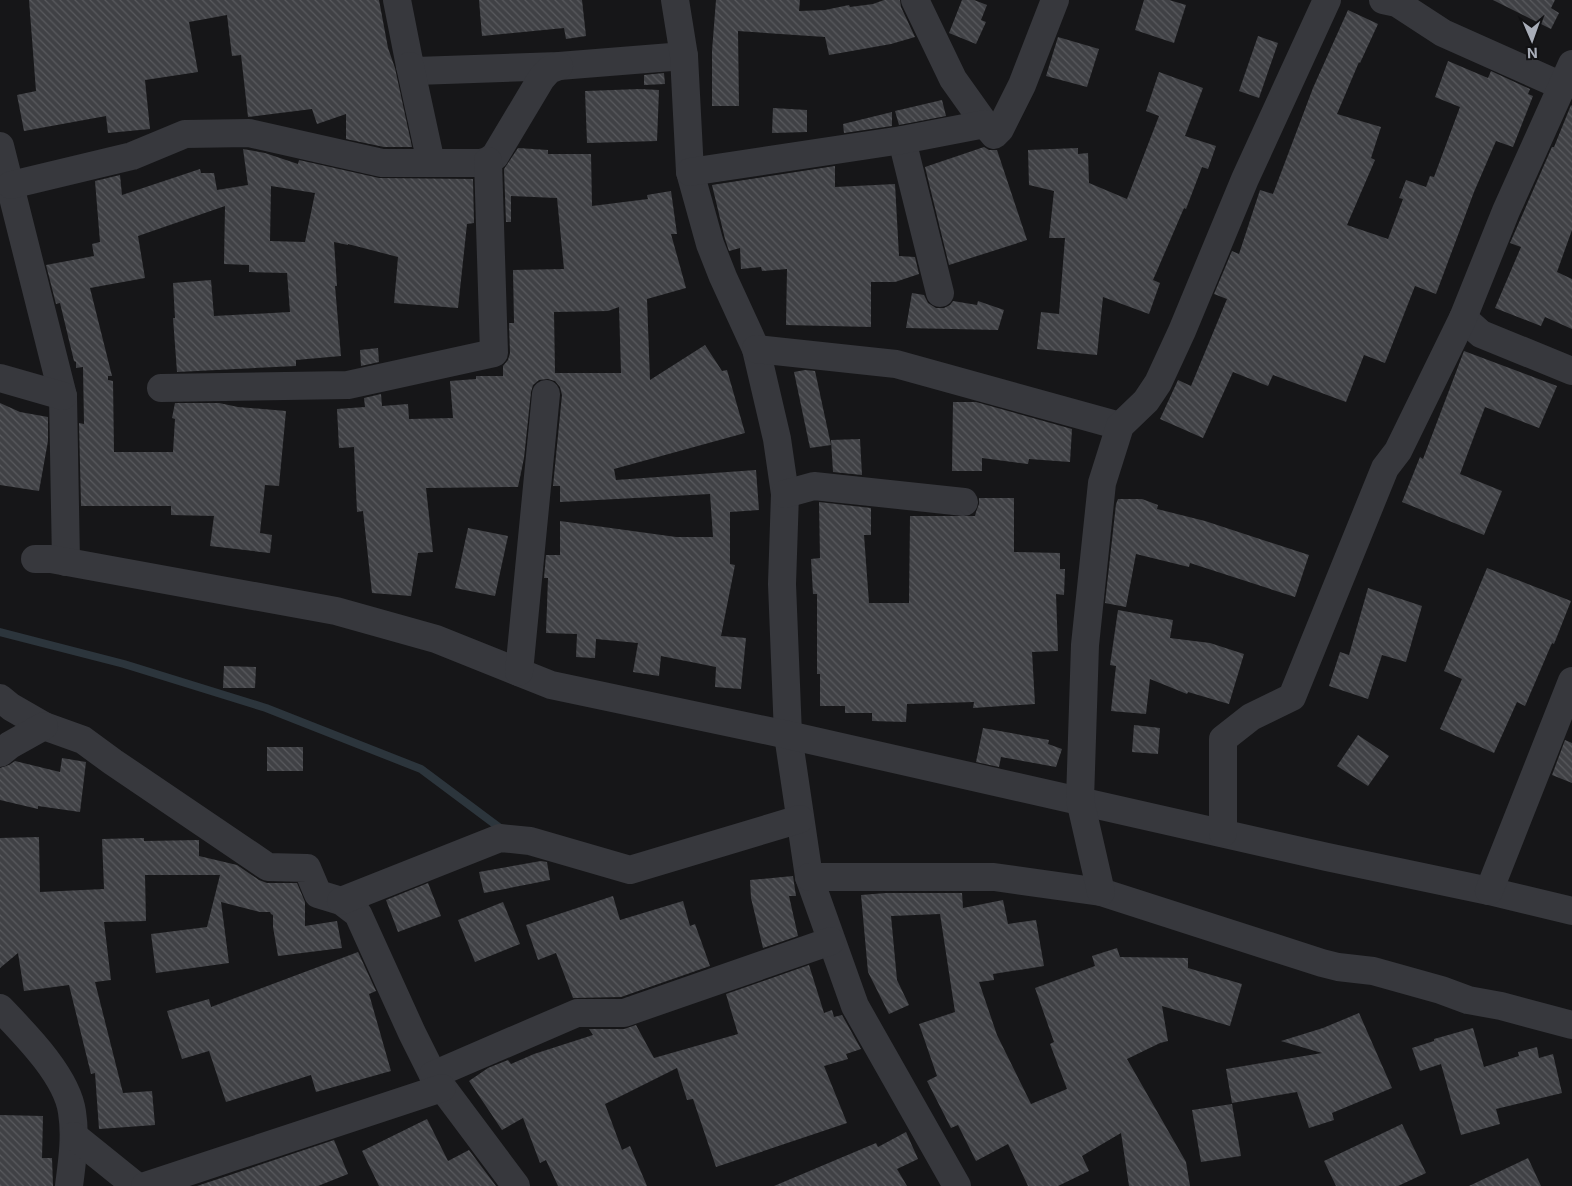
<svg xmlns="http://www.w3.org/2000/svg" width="1572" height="1186" viewBox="0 0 1572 1186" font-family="Inter,sans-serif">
  <defs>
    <pattern id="building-back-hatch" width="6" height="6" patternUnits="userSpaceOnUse" patternTransform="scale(1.25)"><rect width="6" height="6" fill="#404145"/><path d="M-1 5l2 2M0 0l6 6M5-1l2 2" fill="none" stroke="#595a5e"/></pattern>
  </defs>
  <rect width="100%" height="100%" fill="#161618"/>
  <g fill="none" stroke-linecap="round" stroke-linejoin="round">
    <polyline stroke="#2c353c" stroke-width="8" points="0,632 124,664 266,708 421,769 504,831"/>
  </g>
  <g fill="url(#building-back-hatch)" fill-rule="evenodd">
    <polygon points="29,0 379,0 388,48 395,68 412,147 384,147 346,139 346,114 317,124 312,109 248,117 241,55 232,56 227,15 189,22 198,72 145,80 150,129 108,133 106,116 24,131 17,95 36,91"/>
    <polygon points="479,0 582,0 586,36 566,39 564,28 482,36"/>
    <polygon points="716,0 800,0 799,11 825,10 849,5 850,7 873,4 884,0 900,0 901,7 915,37 891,44 829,55 825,37 738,31 739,106 712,106 712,51"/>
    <polygon points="962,0 974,0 987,5 981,20 986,22 976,44 949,33"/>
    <polygon points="1144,0 1169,0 1186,5 1174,43 1135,30"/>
    <polygon points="1493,0 1555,0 1551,8 1559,13 1551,29"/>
    <polygon points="1348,10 1378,24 1360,63 1359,62 1337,114 1381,127 1371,158 1375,160 1347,225 1388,239 1403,199 1399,198 1406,180 1426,187 1430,176 1434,177 1460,107 1435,97 1448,61 1488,78 1491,71 1530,89 1528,94 1533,96 1513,147 1496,141 1474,192 1436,294 1415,286 1385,363 1364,355 1346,402 1273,375 1268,386 1233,372 1203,438 1160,419 1178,380 1191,386 1227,299 1214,294 1232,251 1239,254 1260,190 1273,194 1313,88"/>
    <polygon points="1258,36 1278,43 1259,98 1239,91"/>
    <polygon points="1058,37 1099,49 1087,87 1046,76"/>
    <polygon points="1159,72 1203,88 1185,136 1216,146 1208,169 1202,167 1186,209 1184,208 1153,280 1160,283 1149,314 1103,297 1097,355 1037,349 1041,312 1059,314 1065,238 1049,238 1054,191 1029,185 1028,150 1078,148 1078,154 1088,153 1089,183 1127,199 1159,116 1146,111"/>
    <polygon points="664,73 665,84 644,85 644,75"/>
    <polygon points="640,89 659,90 657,141 587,143 585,91"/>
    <polygon points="942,100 946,116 899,125 895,111"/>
    <polygon points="1571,105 1572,106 1572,230 1557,272 1572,279 1572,329 1545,317 1541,326 1495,308 1521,247 1510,243 1552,147 1554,147"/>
    <polygon points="773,108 807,110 807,132 772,133"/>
    <polygon points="892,112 892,126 844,133 843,124"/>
    <polygon points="984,147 989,150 997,150 1027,240 949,265 925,167"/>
    <path d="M518,148L548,150V154H591L592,206L648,199L647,195L671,191L677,234H671L686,288L647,299L650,380L705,345L722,371L727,370L745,433L614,469L616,480L756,470L759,510L730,512V564L735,565L721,636L746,638L741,689L715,687L716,667L661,656L659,676L633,672L638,643L596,639L595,658L576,657L577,634L546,633L548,578H544L546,555H560V521L676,537H713L710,494L560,502V486H553L562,395L560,387L555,381L548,379L539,380L533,385L531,392L524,458L518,487L426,488L433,552L418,553L411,596L372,593L363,511L357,512L354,447L339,448L337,409L365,407L364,398L381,394L382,406L408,404L409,419L453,418L450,381L476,379V376H503V366L508,360L510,353L509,323H514L513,270L564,269L557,198L511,196V222H506L504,169ZM619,307L621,373H555L554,312L608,311Z"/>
    <path d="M243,149L265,153L298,164L299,160L379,178L473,179L474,223L467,224L458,308L394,303L398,257L348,244V245L334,242L337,286H335L341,356L296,360V366L177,372L173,318H175L173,283L211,280L214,316L290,312L287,273L249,272V265L224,264L225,206L138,236L145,278L90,288L112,376H108V380L113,381L114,452H173L175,419L172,418L175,403H219L238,407L286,411L279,486L265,485L260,533L272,535L270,553L210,546L214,516L171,515V506H81L79,423L84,424L83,367L76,368V362L74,361L60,303L56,304L46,265L94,256L92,244L100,242L95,181L120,175L122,195L200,169L201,173H214L217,190L248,185ZM271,186L315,193L305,242L270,241Z"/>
    <polygon points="835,166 835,187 895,184 899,256 915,257 919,274 895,282 871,282 871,327 786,325 787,269 762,271 761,267 741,269 740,248 729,251 725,239 712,185"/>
    <polygon points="912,293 924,295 928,303 936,308 944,308 950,305 953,301 977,305 978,301 1004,310 998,330 906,328"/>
    <polygon points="378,348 379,362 361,366 360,350"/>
    <polygon points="1464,351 1557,386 1539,428 1485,407 1460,474 1502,491 1484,535 1402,502 1420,457 1423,459"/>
    <polygon points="805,370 815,371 831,445 810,448 794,372"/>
    <polygon points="953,402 976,402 1072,429 1070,462 1029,459 1028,464 982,458 982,471 952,471"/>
    <polygon points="0,403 20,412 48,417 48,441 39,491 0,485"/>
    <polygon points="860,439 862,475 833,472 831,440"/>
    <polygon points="979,498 1014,498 1014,552 1060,553 1060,569 1065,569 1064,595 1056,594 1058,651 1032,652 1035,704 973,708 974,702 907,704 906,722 872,721 872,713 845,713 845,706 820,706 820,674 817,674 817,594 813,594 811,559 820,558 819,502 871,508 871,535 864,535 869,603 909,603 910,516 975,516 976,512 979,504"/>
    <polygon points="1118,499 1142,499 1158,505 1157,509 1205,521 1309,555 1295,597 1190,563 1189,567 1136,554 1126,607 1105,603 1116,504"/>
    <polygon points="468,528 508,536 495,596 455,588"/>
    <polygon points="1487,568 1571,601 1554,644 1552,643 1525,706 1517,702 1494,753 1440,729 1462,679 1444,671"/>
    <polygon points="1368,588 1422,606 1406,662 1382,655 1368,699 1329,686 1340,652 1349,655"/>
    <polygon points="1118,610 1173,620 1170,638 1210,643 1244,654 1229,704 1188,692 1187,694 1150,679 1146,714 1111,711 1116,666 1110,665"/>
    <polygon points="224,666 256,667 255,688 223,688"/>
    <polygon points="1134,725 1160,728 1158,754 1132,752"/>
    <polygon points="983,728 1049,740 1048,744 1062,749 1056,767 1001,757 999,767 976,762"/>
    <polygon points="1358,735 1389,756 1368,786 1337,766"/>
    <polygon points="1565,740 1572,743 1572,783 1552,775"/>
    <rect x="267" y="747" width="36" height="24"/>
    <polygon points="62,758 86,762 80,812 38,806 38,809 0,800 0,768 9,765 15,761 60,772"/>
    <polygon points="39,837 40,892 104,889 102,839 144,838 144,841 199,840 199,856 237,865 259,880 267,883 297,883 305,902 305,926 337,921 342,948 278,956 273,927 273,915 271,914 270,912 260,912 221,902 229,963 156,973 151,934 207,927 220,875 145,875 146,921 104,922 111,980 95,982 123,1093 152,1091 155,1125 99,1129 95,1073 91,1074 69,985 24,991 18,953 0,968 0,838"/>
    <polygon points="541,861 547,862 550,880 484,893 479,872"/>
    <polygon points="793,876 796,896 789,896 798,936 763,948 751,898 750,880"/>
    <polygon points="428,883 441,916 398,932 386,900"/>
    <polygon points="886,893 962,893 963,908 1003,900 1008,924 1036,920 1044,966 993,974 994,980 979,982 997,1035 1031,1104 1067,1089 1050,1044 1054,1042 1035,988 1095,966 1092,956 1117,948 1120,957 1188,958 1188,968 1242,984 1230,1026 1162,1006 1168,1041 1160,1043 1127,1059 1186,1162 1190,1186 1129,1186 1121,1133 1082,1156 1089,1171 1058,1186 1028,1186 1008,1144 976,1161 958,1125 951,1128 927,1081 937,1076 919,1024 955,1012 940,914 891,916 897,980 909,1005 889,1014 868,972 861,895"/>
    <polygon points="613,896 620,920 683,901 690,926 695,924 710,966 621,997 573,998 556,953 538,960 526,925"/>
    <polygon points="503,902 520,944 475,962 458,920"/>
    <polygon points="358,952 376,991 369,994 391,1071 316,1092 311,1075 226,1102 209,1051 182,1059 167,1011 209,999 211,1007"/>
    <polygon points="809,965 824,1013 832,1010 834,1017 842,1015 861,1049 846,1054 848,1059 824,1066 847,1123 716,1167 693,1099 687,1100 677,1068 605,1104 622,1150 630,1146 647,1186 558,1186 546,1160 540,1163 523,1118 502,1130 469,1081 488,1068 508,1060 511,1064 534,1054 593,1035 589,1029 624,1029 636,1025 654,1058 738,1034 726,994"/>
    <polygon points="1359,1013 1392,1088 1332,1113 1334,1120 1309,1128 1297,1092 1232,1103 1226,1069 1322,1053 1281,1041 1323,1028"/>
    <polygon points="1473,1028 1484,1067 1519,1056 1518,1052 1537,1047 1539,1058 1553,1054 1562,1093 1496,1109 1500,1124 1461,1135 1441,1064 1420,1071 1412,1048 1434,1041 1434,1039"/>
    <polygon points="1232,1104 1241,1156 1201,1162 1192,1110"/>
    <polygon points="0,1115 43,1116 42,1158 52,1158 53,1186 0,1186"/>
    <polygon points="427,1119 448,1161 469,1150 496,1186 379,1186 362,1151"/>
    <polygon points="1402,1124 1426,1173 1398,1186 1336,1186 1324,1161"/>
    <polygon points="906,1132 918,1159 897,1169 907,1186 774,1186 876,1143 878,1147"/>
    <polygon points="334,1140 348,1174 318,1186 197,1186"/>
    <polygon points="1528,1158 1541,1186 1469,1186"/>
  </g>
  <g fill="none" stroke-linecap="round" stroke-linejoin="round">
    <g stroke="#37383d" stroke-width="28">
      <polyline points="397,0 410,66 416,71 559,66 684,56"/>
      <polyline points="675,0 684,56 690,172 710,244 723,277 756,349 777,439 785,494 782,584 788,735 809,877 855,1006 957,1186"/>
      <polyline points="915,0 953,79 985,124"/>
      <polyline points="1383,0 1397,3 1443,33 1562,86"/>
      <polyline points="410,66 431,163"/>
      <polyline points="902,140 940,293"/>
      <polyline points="0,146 63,396 66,562"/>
      <polyline points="690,172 902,140 985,124 994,135 1000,129 1022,85 1055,0"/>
      <polyline points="11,185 132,156 185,134 249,133 382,163 480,163 488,161 495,156 541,79 549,70 559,66"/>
      <polyline points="1463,318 1481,334 1572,371"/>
      <polyline points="756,349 896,364 1120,426"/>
      <polyline points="0,378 63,396"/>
      <polyline points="161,388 348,385 494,353 488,161"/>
      <polyline points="785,494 814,486 964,502"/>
      <polyline points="35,559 51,559 336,611 436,639 551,685 788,735 1327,857 1489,891 1572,911"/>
      <polyline points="519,672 546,394"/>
      <polyline points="0,698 11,707 44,726 83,740 113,762 268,867 307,868 318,894 341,901 358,914 412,1033 433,1075 516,1186"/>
      <polyline points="0,753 10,745 44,726"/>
      <polyline points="1223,833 1223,739 1251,717 1292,697 1385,468 1398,451 1463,318 1506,211 1572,64"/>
      <polyline points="809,877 994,877 1101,892 1322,963 1338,967 1373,971 1441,990 1468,1000 1501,1006 1572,1025"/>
      <polyline points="1489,891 1572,681"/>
      <polyline points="1101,892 1080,800 1085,645 1102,483 1120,426 1146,401 1158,383 1182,331 1245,179 1327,0"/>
      <polyline points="341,901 500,838 530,841 630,870 800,819"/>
      <path d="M0,1008C25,1034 67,1076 72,1112C76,1137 72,1162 69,1186"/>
      <polyline points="433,1075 577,1013 624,1013 831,941"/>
      <polyline points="74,1136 136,1186"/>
      <polyline points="145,1186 442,1088"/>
    </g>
  </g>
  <g transform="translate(1532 40) rotate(178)" stroke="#111113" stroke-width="4" paint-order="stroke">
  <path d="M0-4L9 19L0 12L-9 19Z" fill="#a8adb8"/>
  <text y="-8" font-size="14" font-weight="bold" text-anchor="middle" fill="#a8adb8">N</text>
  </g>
</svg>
